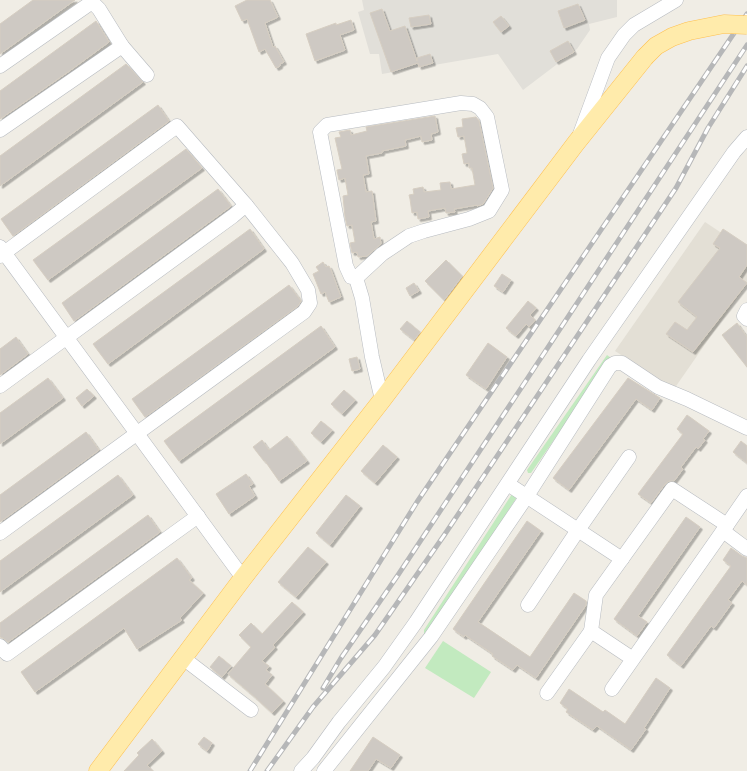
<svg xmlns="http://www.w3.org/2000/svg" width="747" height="771" viewBox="0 0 747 771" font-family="Mulish,sans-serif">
  <defs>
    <filter id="shadow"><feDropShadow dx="2.5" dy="2.5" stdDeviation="0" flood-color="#0004"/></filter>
  </defs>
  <rect width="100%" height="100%" fill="#f0ede5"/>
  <polygon fill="#e1dfd9" points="362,0 617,0 617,17 589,24 590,30 577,49 523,90 498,54 382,74 379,54 370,54 358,12 364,10"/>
  <polygon fill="#e3dfd5" points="705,222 747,250 747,284 674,389 615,351"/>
  <g fill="#c2eabf">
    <polygon points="607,355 611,358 531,473 528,473 527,470"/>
    <polygon points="512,494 517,497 429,634 424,635 424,630"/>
    <polygon points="443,641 491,672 474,698 425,668"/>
  </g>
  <g fill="#cec9c3" stroke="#d6cec2" filter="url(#shadow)">
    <polygon points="33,0 75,0 0,54 0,24"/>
    <polygon points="247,0 270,0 278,17 265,23 273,47 275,46 284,62 280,64 280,66 276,68 265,49 259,52 247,19 242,21 235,6"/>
    <polygon points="578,4 585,20 564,28 558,11"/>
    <polygon points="382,9 390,31 405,26 417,61 417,58 430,54 433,63 419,67 418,63 391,72 370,13"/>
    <polygon points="429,15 431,24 411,27 409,18"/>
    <polygon points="501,16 509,26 501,32 493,22"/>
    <polygon points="351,20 354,30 340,35 345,50 315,61 306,34 336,23 336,25"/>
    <polygon points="96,21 109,42 68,72 0,119 0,91"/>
    <polygon points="568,41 574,52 556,62 550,51"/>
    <polygon points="126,64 143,82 0,186 0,156"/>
    <polygon points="158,105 169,121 13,236 1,219"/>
    <polygon points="435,116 438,132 431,134 432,140 422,142 421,136 405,140 406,146 382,151 382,153 366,156 369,174 363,175 366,192 372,191 376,221 371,222 374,239 380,237 381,244 367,256 358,257 357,252 352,253 350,243 355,242 352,225 347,226 345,217 343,196 348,195 345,178 339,180 337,170 342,169 335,138 341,137 339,132 350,130 351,135 367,131 366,127"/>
    <polygon points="476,117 479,121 493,188 483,204 477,206 477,205 454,209 455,212 446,213 445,208 428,211 429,217 418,219 417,212 412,213 410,199 409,195 414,194 413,189 423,187 424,192 441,190 440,183 450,182 451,189 475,185 472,168 469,168 469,163 464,164 462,154 467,153 464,136 458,137 456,128 463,127 462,119"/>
    <polygon points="186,149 202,168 48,280 33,260"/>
    <polygon points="218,189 231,206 74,321 62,303"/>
    <polygon points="250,229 264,249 108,364 93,344"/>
    <polygon points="723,229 747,245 747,265 739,277 747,283 693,352 666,334 675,322 687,330 697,317 678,302 720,248 713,244"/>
    <polygon points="446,260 462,276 444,300 425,281"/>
    <polygon points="323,262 326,267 329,266 331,270 341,297 329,302 325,292 321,294 313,274 319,271 316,267"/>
    <polygon points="502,274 511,280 503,292 494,286"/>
    <polygon points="414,283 419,291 410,296 406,288"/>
    <polygon points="289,285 301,301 298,306 145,417 132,399"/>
    <polygon points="528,301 536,308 530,315 535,320 529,327 526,324 516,336 506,328"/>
    <polygon points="407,321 420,332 414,340 400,329"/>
    <polygon points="737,323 747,337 747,367 722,335"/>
    <polygon points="321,326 335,347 179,461 164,441"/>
    <polygon points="16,337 28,354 0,375 0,349"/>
    <polygon points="488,343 507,357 486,389 466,375"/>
    <polygon points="357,357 360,369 352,371 349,359"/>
    <polygon points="48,378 63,398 0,444 0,413"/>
    <polygon points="628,378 660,398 652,410 636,399 569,490 553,478"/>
    <polygon points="87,389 94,396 82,406 76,398"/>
    <polygon points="344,390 355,400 342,414 331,404"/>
    <polygon points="687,415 709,431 703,439 705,440 698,449 696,447 681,467 683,469 674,481 669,481 665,484 651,503 638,494 683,434 677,429"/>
    <polygon points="321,421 332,430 321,442 311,433"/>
    <polygon points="86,432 99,450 0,522 0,495"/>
    <polygon points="287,436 307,461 279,481 265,461 264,461 253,447 262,440 269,450"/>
    <polygon points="741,441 747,446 747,463 733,452"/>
    <polygon points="383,445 397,457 375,483 361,471"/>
    <polygon points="246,474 253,484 249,486 255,496 229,514 216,494"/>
    <polygon points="118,475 133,495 0,592 0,561"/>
    <polygon points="346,495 360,506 330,545 316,533"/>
    <polygon points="148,515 160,532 8,642 3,638 0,637 0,623"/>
    <polygon points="686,517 700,527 638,616 647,622 637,636 614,619"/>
    <polygon points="527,521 541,531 478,622 530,657 574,593 586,601 586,605 536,678 517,665 513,670 492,656 493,654 465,635 464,637 453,629"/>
    <polygon points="308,547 326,562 296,597 278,582"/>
    <polygon points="731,548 742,556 747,558 747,585 742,581 728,600 732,603 714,628 711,626 681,666 667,655 731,566 723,560"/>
    <polygon points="177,558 192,578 189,580 203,593 180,618 182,620 137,649 124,628 35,692 21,672"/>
    <polygon points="292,602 303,612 273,645 275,647 262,661 269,666 266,670 272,675 265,684 283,701 272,713 256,698 228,674 251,647 239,635 251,623 262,634"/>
    <polygon points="219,656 231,666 222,677 210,667"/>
    <polygon points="656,678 670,688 644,728 646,729 631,750 597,726 593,730 566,712 568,709 560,703 569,689 603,712 605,710 625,724"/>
    <polygon points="204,737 212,743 207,751 198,744"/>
    <polygon points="373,737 400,755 391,768 376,759 368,771 350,771"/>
    <polygon points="152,739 162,751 147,765 153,771 124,771 139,755 137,753"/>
  </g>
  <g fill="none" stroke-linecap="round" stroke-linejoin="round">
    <g stroke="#b7bbc0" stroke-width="15">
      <g id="minor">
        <polyline points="90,0 99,9 122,46 147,75"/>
        <polyline points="0,66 92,2"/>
        <polyline points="0,130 122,46"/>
        <polyline points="580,134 608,58 624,35 634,25 676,0"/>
        <polyline points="0,247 243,578"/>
        <polyline points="0,256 177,126 246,205 292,263 308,290 310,303 304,312 0,533"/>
        <polyline points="356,278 382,254 409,236 424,231 469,219 489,211 502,190 487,117 480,108 473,104 461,103 327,125 320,132 346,266 351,277 356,278 362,298 372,357 382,400"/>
        <polyline points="747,310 744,316 747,319"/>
        <polyline points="0,386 233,216 246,205"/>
        <polyline points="508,484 622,559"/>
        <polyline points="727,525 747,496"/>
        <polyline points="723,531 747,549"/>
        <polyline points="528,605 578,530 629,457"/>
        <polyline points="0,646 7,654 198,516"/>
        <polyline points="183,658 251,710"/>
        <polyline points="612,689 727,525 672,489 596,595 591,631 633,659"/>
        <polyline points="547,693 591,631"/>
        <polyline points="301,771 313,758 339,722 384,667 416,622 589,360 734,152 747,137"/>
        <polyline points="324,771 431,637 527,496 610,366 615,363 622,363 658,387 687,399 747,428"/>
      </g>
    </g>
    <g stroke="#ffc04f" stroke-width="19">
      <polyline id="major" points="98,771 243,578 382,400 576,143 645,57"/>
    </g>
    <use href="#minor" stroke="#fff" stroke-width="14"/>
    <use href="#major" stroke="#ffebab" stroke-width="18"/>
    <g stroke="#b6b7b8" stroke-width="5">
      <g id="rail">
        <polyline points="323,688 341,658 398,575 747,45"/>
        <polyline points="250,771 417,502 747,14"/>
        <polyline points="267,771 313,707 375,635 445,534 676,188 708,128 747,66"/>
      </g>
    </g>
    <use href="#rail" stroke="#fff" stroke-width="3" stroke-dasharray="9" stroke-linecap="butt"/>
    <g stroke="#ffc04f" stroke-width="19" stroke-linecap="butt">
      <polyline id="major-bridge" points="645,57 656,46 672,37 689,31 724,24 747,25"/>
    </g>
    <use href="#major-bridge" stroke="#ffebab" stroke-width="18"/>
  </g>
</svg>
